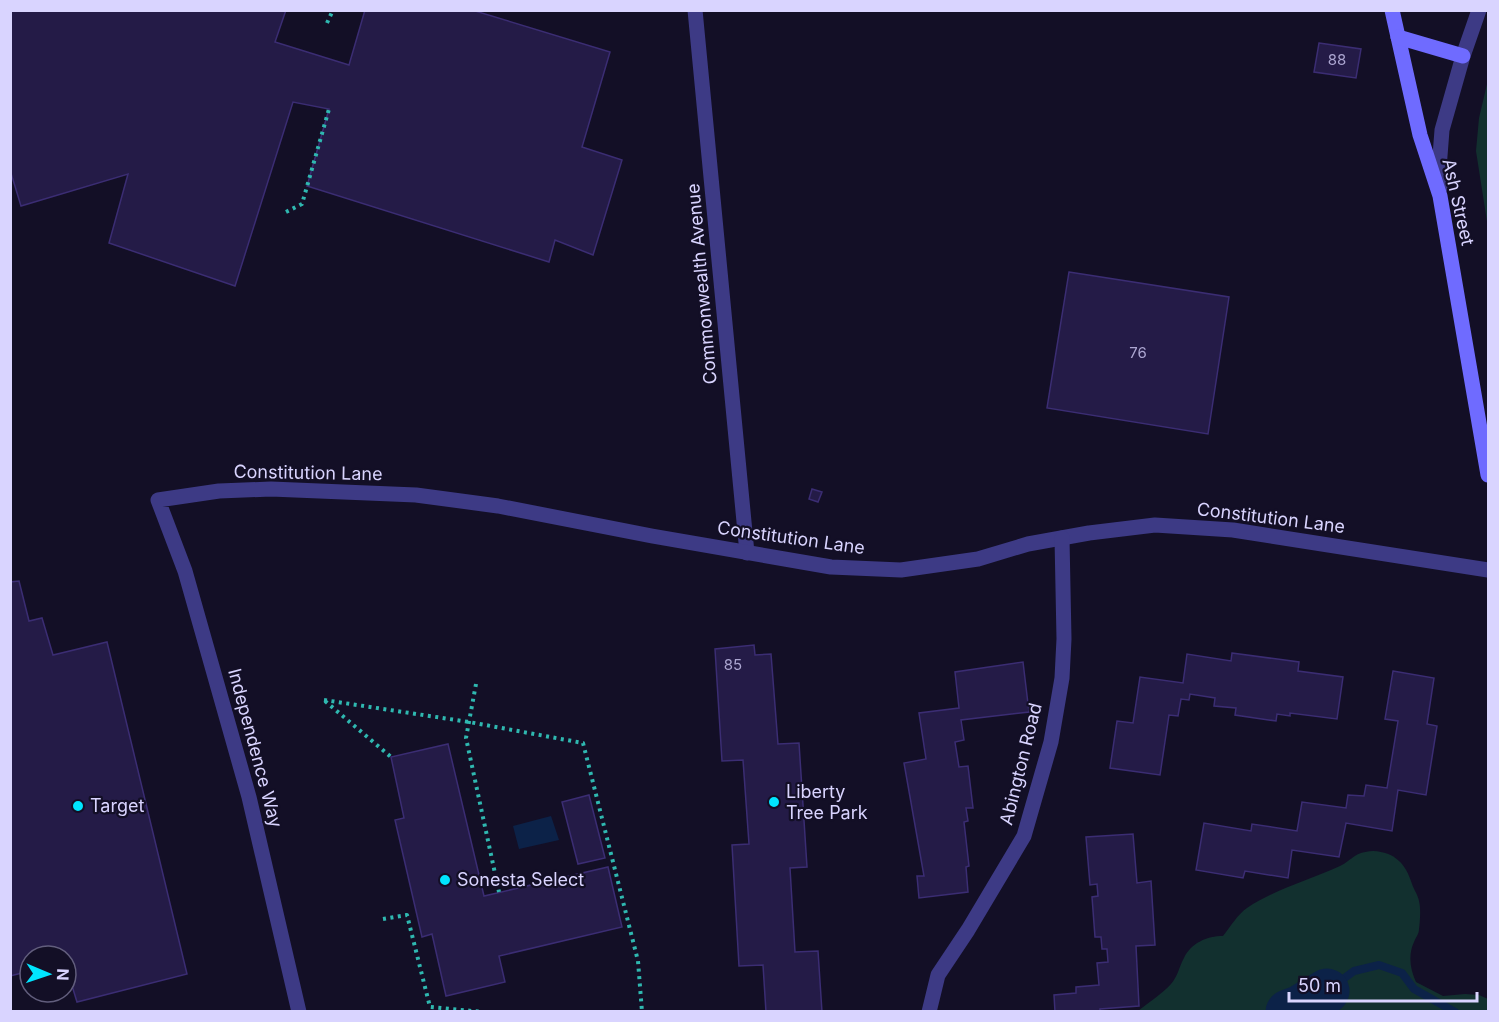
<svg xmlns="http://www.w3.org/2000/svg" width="1499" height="1022" viewBox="0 0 1499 1022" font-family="Inter,sans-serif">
  <rect width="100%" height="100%" fill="#130f26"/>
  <g fill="#12302f">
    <polygon points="1488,80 1488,228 1476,151 1479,118"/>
    <path d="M1373,851C1395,852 1406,864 1412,884C1414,890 1418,895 1419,901C1421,909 1420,921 1419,929C1419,934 1416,937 1414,942C1408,955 1410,969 1416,982L1443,996L1465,994L1479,995L1488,999V1011H1138C1148,1003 1162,994 1171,984C1178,976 1179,967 1184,958C1191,943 1207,936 1223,936C1230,927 1238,914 1247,908C1275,889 1310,880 1340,866C1354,859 1354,852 1373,851Z"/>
  </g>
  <polygon fill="#0c2248" points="551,816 559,840 519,849 513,826"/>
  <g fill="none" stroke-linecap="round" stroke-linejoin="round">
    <polyline stroke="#0c2248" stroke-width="8" points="1327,991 1354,971 1379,965 1402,973 1414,989 1455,1012"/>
    <polyline stroke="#0c2248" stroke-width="45" points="1288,1012 1299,1008 1327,991"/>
  </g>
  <g fill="#241b47" stroke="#3b2d73" stroke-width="1.5">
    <polygon points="10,10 286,10 275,42 349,65 365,10 472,10 610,52 582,147 622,160 593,255 555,240 549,262 307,186 329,109 293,102 235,286 109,243 128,174 21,206 10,170"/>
    <polygon points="1319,43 1361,49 1356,78 1314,72"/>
    <polygon points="1069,272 1229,297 1208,434 1047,408"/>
    <polygon points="812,489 822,492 818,502 809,499"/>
    <polygon points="19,581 29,621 42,618 53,655 107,642 187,974 77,1002 66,966 66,956 30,956 30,971 10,976 10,582"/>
    <polygon points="754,645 755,655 771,654 778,744 799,743 807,867 790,868 795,952 818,951 822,1012 766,1012 763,965 739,966 732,845 749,844 743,760 722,761 715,649"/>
    <polygon points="1232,653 1299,662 1298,671 1343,677 1337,719 1290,713 1290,716 1277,714 1276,721 1235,715 1236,708 1214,706 1215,698 1190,694 1189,700 1181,699 1178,716 1169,715 1160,775 1110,768 1117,721 1133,723 1140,677 1183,683 1187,654 1231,661"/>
    <polygon points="1023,662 1029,712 961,720 964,740 955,742 959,767 968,766 973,808 966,808 968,821 964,822 969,866 966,867 968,892 919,898 917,876 924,876 904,763 926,759 919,713 959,708 955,672"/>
    <polygon points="1393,671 1434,678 1427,724 1437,726 1426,795 1398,790 1392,831 1346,823 1339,857 1292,850 1288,878 1245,871 1243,878 1196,870 1204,823 1251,831 1252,824 1297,831 1302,802 1346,808 1348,795 1364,796 1366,785 1387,788 1398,721 1385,719"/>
    <polygon points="448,744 484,896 608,867 622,927 499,956 505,982 446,996 432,934 422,937 395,820 404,818 391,757"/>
    <polygon points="589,795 605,858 578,864 562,802"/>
    <polygon points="1133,834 1137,883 1151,881 1155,945 1136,946 1139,1006 1100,1009 1100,1012 1055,1012 1054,995 1076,993 1076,987 1099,985 1097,963 1108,962 1107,949 1102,949 1101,937 1095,937 1092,897 1098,896 1097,884 1090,885 1086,837"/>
  </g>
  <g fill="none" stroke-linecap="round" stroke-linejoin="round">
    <g stroke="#2fb8b0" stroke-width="4" stroke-dasharray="3 4.5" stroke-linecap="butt">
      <polyline points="327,23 333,10"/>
      <polyline points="286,212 302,204 329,109"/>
      <polyline points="476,684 466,738 499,892"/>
      <polyline points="324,700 469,722 583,743 638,961 642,1012"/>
      <polyline points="325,701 391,757"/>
      <polyline points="383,919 407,915 430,1007 483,1012"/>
    </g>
    <g stroke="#3d3a85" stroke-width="15">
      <polyline points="695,10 747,553"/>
      <polyline points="1440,188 1439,169 1442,130 1463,56 1479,10"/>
      <polyline points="299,1012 249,797 185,571 158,500 219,491 271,489 416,495 498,506 652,536 831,567 901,570 978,559 1028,544 1089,533 1155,525 1233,530 1488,570"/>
      <polyline points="929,1012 938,975 968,930 1024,836 1051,742 1062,678 1064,639 1062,538"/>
    </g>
    <g stroke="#6f6bff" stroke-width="15">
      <polyline points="1392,10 1420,135 1440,196 1488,475"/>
      <polyline points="1398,37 1463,56"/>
    </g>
  </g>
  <g fill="#00e5ff" stroke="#130f26" stroke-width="2">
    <circle cx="774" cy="802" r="6"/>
    <circle cx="78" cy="806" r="6"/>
    <circle cx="445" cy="880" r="6"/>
  </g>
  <g text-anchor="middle" stroke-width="4.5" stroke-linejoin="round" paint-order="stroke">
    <g font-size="15" fill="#aca6d1">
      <text x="1337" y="65">88</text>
      <text x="1138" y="358">76</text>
      <text x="733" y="670">85</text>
    </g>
    <g font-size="18" fill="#d9d4ff" stroke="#130f26">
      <text transform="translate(1458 202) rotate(77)" y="6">Ash Street</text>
      <text transform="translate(702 284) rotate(-95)" y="6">Commonwealth Avenue</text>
      <text transform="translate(308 473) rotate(1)" y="6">Constitution Lane</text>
      <text transform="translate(1271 518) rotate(7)" y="6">Constitution Lane</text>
      <text transform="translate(791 538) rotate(8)" y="6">Constitution Lane</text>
      <text transform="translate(255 748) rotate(75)" y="6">Independence Way</text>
      <text transform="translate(1021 764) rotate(-76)" y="6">Abington Road</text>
    </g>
    <g font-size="18" fill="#d9d4ff" stroke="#130f26" text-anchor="start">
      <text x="786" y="798">Liberty<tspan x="786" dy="21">Tree Park</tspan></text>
      <text x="90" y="812">Target</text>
      <text x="457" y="886">Sonesta Select</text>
    </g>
  </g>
  <rect width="1499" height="1022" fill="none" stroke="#d9d4ff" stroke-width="24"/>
  <g transform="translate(48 974) rotate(92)"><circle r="28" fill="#130f26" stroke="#625e7d" stroke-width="1.5"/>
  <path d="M0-4.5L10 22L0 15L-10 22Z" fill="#00e5ff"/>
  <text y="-9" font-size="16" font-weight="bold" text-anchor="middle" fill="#d9d4ff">N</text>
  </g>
  <path d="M1289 992v9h188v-9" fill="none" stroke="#d9d4ff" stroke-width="3"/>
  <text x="1298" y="992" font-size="18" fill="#d9d4ff" stroke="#130f26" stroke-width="4.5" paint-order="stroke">50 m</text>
</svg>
